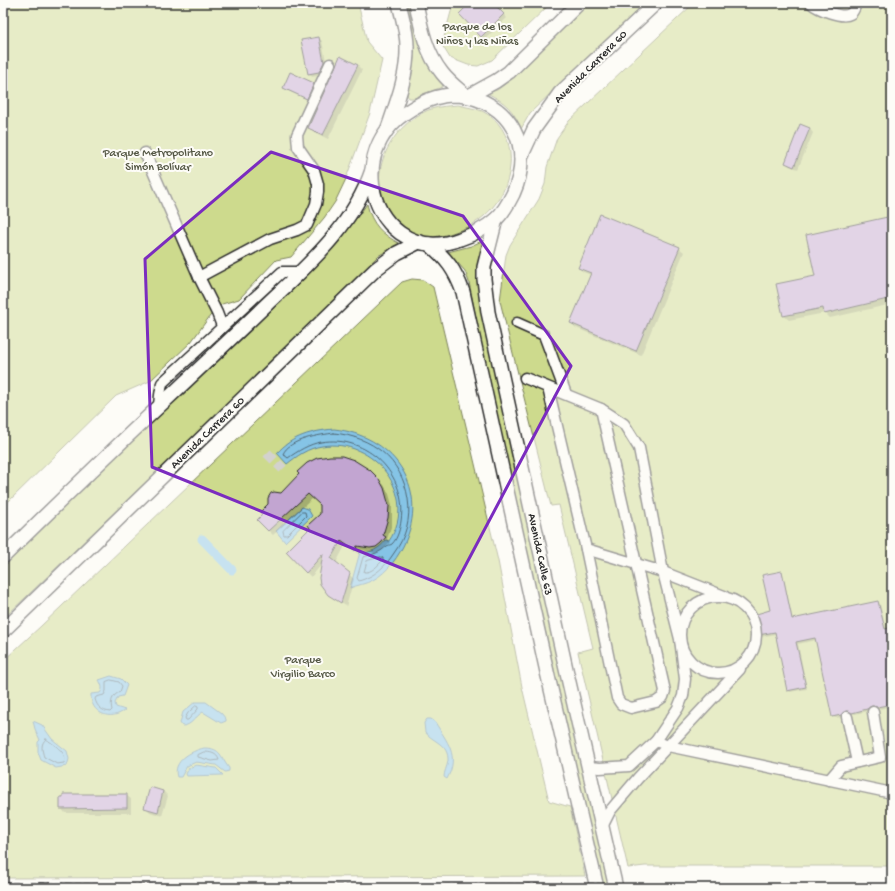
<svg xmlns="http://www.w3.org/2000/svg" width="895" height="891" viewBox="0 0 895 891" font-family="'Gochi Hand',sans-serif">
  <rect width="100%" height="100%" fill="#fdfcf7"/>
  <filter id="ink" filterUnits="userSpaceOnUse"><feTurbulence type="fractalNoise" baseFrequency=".025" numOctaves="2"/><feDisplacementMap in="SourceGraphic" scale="8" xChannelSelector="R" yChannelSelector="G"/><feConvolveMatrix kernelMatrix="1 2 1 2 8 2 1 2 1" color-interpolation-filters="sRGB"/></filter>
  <g filter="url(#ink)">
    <g fill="#cdda8d" stroke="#7c825c">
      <polygon points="3,3 358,3 367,42 382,60 370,113 345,181 335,202 324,218 291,257 276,260 239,299 222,304 210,316 191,342 150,381 116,396 8,502 4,527 3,529"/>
      <path d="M405,3H411C415,25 418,48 429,67C433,74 440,77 444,83L442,87L414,98H409L407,95L410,76Z"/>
      <polygon points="451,3 551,3 492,60 478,66 468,65 450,58 442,45 452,8"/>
      <path d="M589,3H645L530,113L521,129C514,110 505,102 487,93L497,90L504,85Z"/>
      <polygon points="694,3 892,3 892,866 645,866 628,868 578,652 593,648 559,505 551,506 500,301 506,255 510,245 539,199 545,184 547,167 557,138 569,121"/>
      <path d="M458,105C466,107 474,108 482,111C517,128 517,175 496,203C486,217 471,227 455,232C445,236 433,238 422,236C409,234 395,223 388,212C365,174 391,124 431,109C440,106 449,106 458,105Z"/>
      <path d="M367,204C372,225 382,234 400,244L393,247L378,256L237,395L3,619V567L136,436L247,334L299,284L338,243Z"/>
      <polygon points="484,240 478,270 610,888 604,888 593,842 484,359 469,282 465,271 448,252 471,246"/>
      <polygon points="412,279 423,280 433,287 498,561 522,687 549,801 570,807 585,876 3,878 3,661 41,626 402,282"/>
    </g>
    <g fill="#85c4e6" stroke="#61879b">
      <path d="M334,429C391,435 429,485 406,540C399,556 388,572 373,580C366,584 357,585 350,588L360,552C371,554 380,548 386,540L389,541C420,495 373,437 322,446C308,448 297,456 287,464L277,453C292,436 312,431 334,429Z"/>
      <polygon points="302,507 308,509 312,516 285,542 276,531"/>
      <path d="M111,676L121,679L127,685L123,696L118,697L115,703L116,707L125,710C110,722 90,713 91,694L100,693C104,688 101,684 99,680Z"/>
      <path d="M195,702H206L221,713L226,719V721L221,723L203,712C195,716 192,726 182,726L180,723L183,712Z"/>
      <path d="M427,719H431L435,722C447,742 460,755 447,779L444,777C444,772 447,767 448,761C449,744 433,742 425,732L424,723Z"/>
      <polygon points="33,721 42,725 52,739 67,751 69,759 67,766 56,768 41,760 38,752 38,742 40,740 35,729"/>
      <path d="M204,748C222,748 220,757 229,768V771L225,772L216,765L196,762L187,766L181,777H177C172,761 191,751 204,748Z"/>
      <polygon points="196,765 216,768 223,775 187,776 186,774 189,768"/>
    </g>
    <g fill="#0003">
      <polygon points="471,3 492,3 507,18 485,39 460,14"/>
      <polygon points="319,38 322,41 327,66 323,75 312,77 309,73"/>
      <polygon points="357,65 362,70 328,139 314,132 309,127"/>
      <polygon points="313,84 317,87 310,101 288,91 284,88"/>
      <polygon points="801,126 810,129 813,133 798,169 789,166 786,162"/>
      <polygon points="892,217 892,304 830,318 825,313 789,320 784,316 816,277"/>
      <polygon points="679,248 684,252 641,355 576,328 571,323 591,275 583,272 579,268"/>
      <polygon points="347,458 365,467 384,485 389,494 392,505 392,524 387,539 390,542 381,551 375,553 362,550 360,555 346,544 336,563 354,579 346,607 346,605 329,595 322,564 311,577 306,572 312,528 321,514 321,505 313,498 273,535 258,520 281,494"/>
      <polygon points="781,572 783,574 793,620 878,602 880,604 886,630 892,628 892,706 880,709 874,707 869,711 855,714 848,712 843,717 835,718 833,716 817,640 798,644 807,689 790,692 788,690 776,634 761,637 759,635 760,625 771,611"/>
      <polygon points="163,791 168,796 162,816 150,812 146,808"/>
      <polygon points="126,795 131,799 131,813 65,813 61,808"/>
    </g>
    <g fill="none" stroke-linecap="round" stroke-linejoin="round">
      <g stroke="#4f6876" stroke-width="1">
        <path d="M334,433C372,437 402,459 408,499C411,518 406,537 394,553C385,567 375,576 359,581L357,578L363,557C370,555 376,554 382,550C384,549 385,547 387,546C388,545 391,545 392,544C398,538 400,528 401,521C408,475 367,434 321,442C309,444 298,451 288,458L283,454C289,439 320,435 334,433Z"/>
        <polygon points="302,512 305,512 306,516 287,535 284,535 283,531"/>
        <path d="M381,557L383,558V560C378,565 372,573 364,572L367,561Z"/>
        <path d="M111,680L119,682L122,686L120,692C112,695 110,702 112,710L110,712C102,711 97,707 95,699L96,697L104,695L106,691V682Z"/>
        <polygon points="196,706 198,707 198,709 188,720 186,720 185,718 188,713"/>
        <path d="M46,739C54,745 68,752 64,763L57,764L44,757C42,750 40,744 46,739Z"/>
        <path d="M204,752C210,752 217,753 219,760L212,761L198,757V755Z"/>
      </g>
      <polyline stroke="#85c4e6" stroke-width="9" points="202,539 232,570"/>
    </g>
    <g fill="#c2a5d1" stroke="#2b2b2b">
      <polygon points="470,3 493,3 504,14 481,37 459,14"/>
      <polygon points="319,37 324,62 319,72 308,74 301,40"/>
      <polygon points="340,56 358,65 323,135 308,128"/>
      <polygon points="290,72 314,83 307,99 283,88"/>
      <polygon points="800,124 810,128 794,167 785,163"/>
      <polygon points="600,214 680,247 636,351 570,323 591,273 578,268"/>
      <polygon points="892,216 892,298 824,314 823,308 783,316 776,284 815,276 806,235"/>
      <polygon points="330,456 342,456 354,460 370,470 379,479 384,488 389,506 388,518 383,535 386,537 381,543 376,547 370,548 357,546 355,551 341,541 331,558 350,573 341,603 328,595 320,584 319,578 323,554 306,573 286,552 310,528 308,525 320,514 320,505 308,494 268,531 257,520 262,515 260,512 268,504 268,498 271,493 274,492 281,493 299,474 297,472 307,463 317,458"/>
      <polygon points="782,571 792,619 878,601 885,629 892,627 892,704 877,707 872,706 867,709 852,713 846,711 841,715 832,717 815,638 796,642 806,687 787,691 775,632 758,635 759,625 753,615 770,610 762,575"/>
      <polygon points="150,787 163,791 158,812 144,808"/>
      <polygon points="63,794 127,794 127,808 60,809 60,797 63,797"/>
    </g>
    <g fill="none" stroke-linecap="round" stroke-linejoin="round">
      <polyline stroke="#d3d2ce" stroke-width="10" stroke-dasharray="10 5" stroke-linecap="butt" points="267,453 283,469"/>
      <g stroke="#2b2b2b" stroke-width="13">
        <g id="minor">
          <path d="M811,3C818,9 842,19 850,14C854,12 855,6 856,3"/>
          <polyline points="145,153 199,277 217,313 222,326"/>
          <polyline points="199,277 270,239 297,230 307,225 316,204 318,192 318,184 314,170 298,147 297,135 330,64"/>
          <polyline points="517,323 544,335 566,394"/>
          <polyline points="525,378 601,409 624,424 639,448 663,572 680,639 685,679 683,696 678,708 656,741 629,766 600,768 589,767"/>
          <polyline points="548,388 586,549 617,698 621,704 631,708 656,702 663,697 665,691 601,409"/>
          <polyline points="159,406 160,395 162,383 282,272 301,272"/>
          <polyline points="586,549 663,572 724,596"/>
          <circle cx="718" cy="635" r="38"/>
          <polyline points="847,717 857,762"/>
          <polyline points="656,741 668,746 892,793"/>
          <polyline points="829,780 841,766 880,757 873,712"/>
          <polyline points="602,827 610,811 638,778 740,669"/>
        </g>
      </g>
      <g stroke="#2b2b2b" stroke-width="16">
        <g id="major">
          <path d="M416,3C421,28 426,53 442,73C449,82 457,88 465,95"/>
          <path d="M458,95C510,100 535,147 513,194C509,202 504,212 496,219C486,228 472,235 460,239C439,247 418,246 400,233C368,209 363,162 387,130C398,115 424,99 443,96C447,95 453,95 458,95Z"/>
          <polyline points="469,96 496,81 509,72 579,3"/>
          <path d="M388,128C397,102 408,74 407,46C407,32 402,17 399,3"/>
          <polyline points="521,157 534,129 560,93 656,3"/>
          <polyline points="496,219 484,267 484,279 488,312 566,669 616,888"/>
          <path d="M429,244C447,259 455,270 463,292L547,672L597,888"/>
          <path d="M3,557C57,504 111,451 166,400C200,368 234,336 267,304C309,264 353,226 372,170"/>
          <polyline points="3,631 376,269 397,253 419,242"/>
        </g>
      </g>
      <use href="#minor" stroke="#fdfcf7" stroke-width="10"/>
      <use href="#major" stroke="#fdfcf7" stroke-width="13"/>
      <polyline stroke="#2b2b2b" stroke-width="2.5" stroke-dasharray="6 3" stroke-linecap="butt" points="3,883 123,885 383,886 596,884 677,888 759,888"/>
    </g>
  </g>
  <path d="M0 0H895V891H0ZM271,152L463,216L571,366L453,589L152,467L145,259Z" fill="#fdfcf7" fill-opacity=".55" fill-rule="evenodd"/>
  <path fill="none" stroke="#7b2cbf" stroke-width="3" stroke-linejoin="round" d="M271,152L463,216L571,366L453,589L152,467L145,259Z"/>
  <g text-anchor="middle" stroke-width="4" stroke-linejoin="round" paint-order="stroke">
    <g font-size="12" fill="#545744" stroke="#fdfcf7">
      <text x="477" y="30">Parque de los<tspan x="477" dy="14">Niños y las Niñas</tspan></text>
      <text x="158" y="156">Parque Metropolitano<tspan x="158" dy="14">Simón Bolívar</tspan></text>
      <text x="303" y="663">Parque<tspan x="303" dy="14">Virgilio Barco</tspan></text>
    </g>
    <g font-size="12" fill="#2b2b2b" stroke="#fdfcf7">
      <text transform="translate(590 66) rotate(-45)" y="4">Avenida Carrera 60</text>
      <text transform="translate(207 432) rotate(-44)" y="4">Avenida Carrera 60</text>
      <text transform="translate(541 554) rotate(78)" y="4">Avenida Calle 63</text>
    </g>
  </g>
  <rect width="895" height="891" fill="none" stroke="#fdfcf7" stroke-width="16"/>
  <rect x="8" y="8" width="879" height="875" fill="none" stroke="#2b2b2b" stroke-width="1.5" filter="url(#ink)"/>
</svg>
